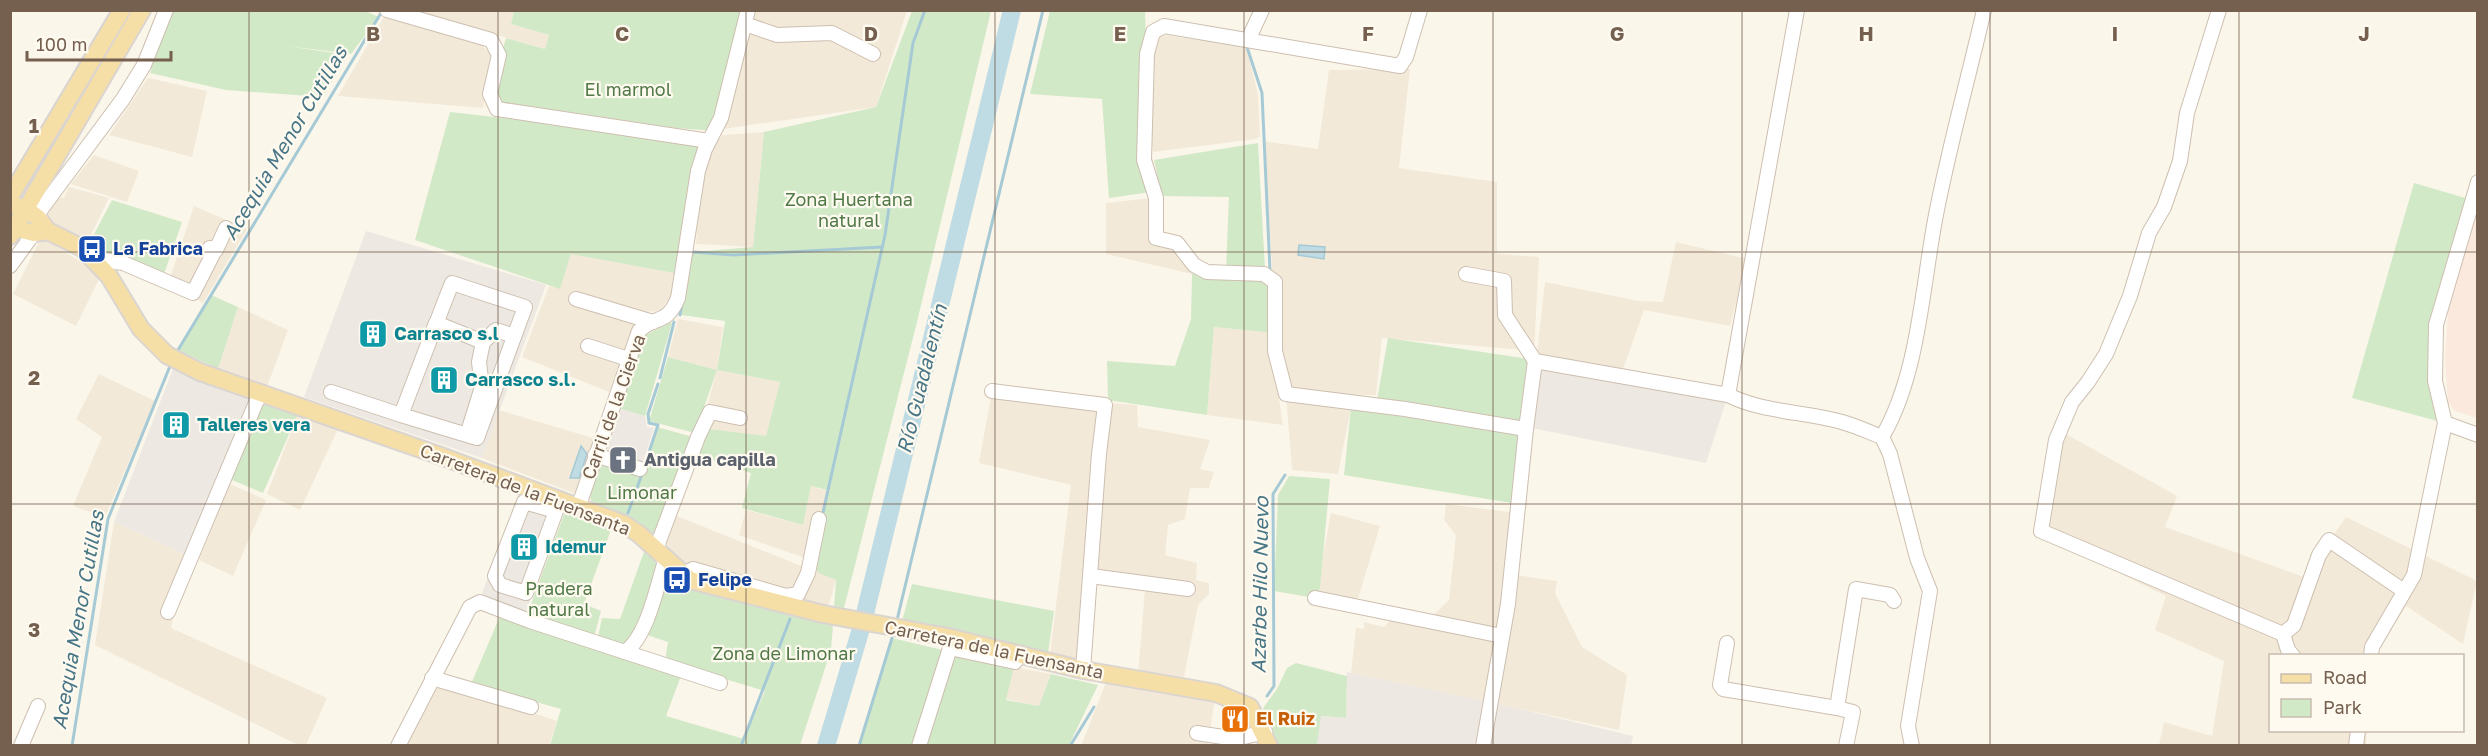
<svg xmlns="http://www.w3.org/2000/svg" width="2488" height="756" viewBox="0 0 2488 756" font-family="'Golos Text',sans-serif">
  <rect width="100%" height="100%" fill="#fbf6ea"/>
  <g fill="#f3e9d8">
    <polygon points="412,11 514,11 511,24 549,35 546,49"/>
    <polygon points="752,11 907,11 876,107 723,129"/>
    <polygon points="384,17 478,42 493,56 483,108 338,96"/>
    <polygon points="1156,34 1247,47 1258,96 1260,136 1256,139 1153,152 1148,104"/>
    <polygon points="1410,69 1399,168 1497,182 1497,254 1539,257 1534,351 1382,338 1376,395 1293,394 1352,402 1338,474 1292,470 1286,394 1275,314 1264,141 1318,149 1329,70"/>
    <polygon points="148,78 207,91 192,157 109,135"/>
    <polygon points="764,132 753,247 696,244 703,156 723,135"/>
    <polygon points="94,155 139,171 127,202 71,184"/>
    <polygon points="69,187 109,198 87,243 49,223 45,215 58,196 64,198"/>
    <polygon points="1151,198 1156,238 1177,243 1207,272 1192,274 1106,254 1106,203"/>
    <polygon points="194,206 247,229 203,303 169,281"/>
    <polygon points="40,240 47,240 101,275 76,326 13,294"/>
    <polygon points="1676,242 1747,259 1730,326 1644,310 1622,372 1537,353 1545,282 1639,301 1663,302"/>
    <polygon points="571,254 674,273 670,298 659,311 640,312 609,392 522,357 549,286 560,288"/>
    <polygon points="238,307 288,330 267,387 218,369"/>
    <polygon points="678,319 723,327 717,370 780,382 766,437 701,428 717,370 668,357"/>
    <polygon points="1214,327 1275,333 1276,379 1283,425 1207,415"/>
    <polygon points="99,374 155,401 105,517 73,506 102,437 76,419"/>
    <polygon points="992,391 1100,409 1082,663 1050,654 1071,485 979,463"/>
    <polygon points="1107,403 1137,405 1138,427 1210,440 1200,469 1214,472 1209,488 1190,488 1185,519 1168,525 1165,555 1197,563 1196,580 1209,583 1209,594 1198,605 1184,677 1138,674 1145,589 1096,579"/>
    <polygon points="499,410 596,439 576,494 482,458"/>
    <polygon points="298,414 338,429 300,510 267,494"/>
    <polygon points="2062,432 2177,496 2165,527 2304,577 2346,517 2477,581 2463,644 2406,606 2375,655 2270,656 2270,730 2367,731 2366,745 2159,745 2164,722 2212,736 2224,661 2155,630 2166,596 2064,546 2048,524"/>
    <polygon points="230,484 266,500 233,576 199,560"/>
    <polygon points="811,486 828,491 813,561 739,535 746,510 803,525"/>
    <polygon points="1446,504 1525,514 1516,575 1557,581 1555,593 1582,647 1627,675 1619,730 1351,673 1356,628 1364,629 1364,622 1384,627 1392,618 1424,624 1449,600 1456,535 1444,520"/>
    <polygon points="1331,513 1380,526 1357,602 1315,598"/>
    <polygon points="674,515 836,580 828,608 694,572 659,539"/>
    <polygon points="114,522 186,555 171,628 327,698 306,745 298,745 95,645"/>
    <polygon points="1014,667 1051,674 1039,706 1006,699"/>
    <polygon points="432,678 557,721 549,745 407,746"/>
    <polygon points="1107,680 1215,698 1208,745 1081,746"/>
  </g>
  <polygon fill="#fbe9de" points="2477,212 2477,418 2455,411 2448,402 2445,359 2448,312"/>
  <g fill="#ede8e2">
    <polygon points="366,231 546,285 482,458 304,397"/>
    <polygon points="1535,361 1728,395 1706,463 1532,428"/>
    <polygon points="174,366 257,392 186,555 114,522"/>
    <polygon points="618,408 645,416 647,427 654,428 643,462 604,450"/>
    <polygon points="519,492 562,511 526,612 481,596"/>
    <polygon points="1347,672 1484,701 1475,745 1317,746 1320,716 1346,718"/>
    <polygon points="1494,703 1633,736 1631,745 1486,746"/>
  </g>
  <g fill="#d2e9c8">
    <polygon points="363,10 379,17 351,54 286,46 348,55 323,97 226,90 150,73 169,11"/>
    <polygon points="514,11 740,11 714,131 676,128 562,111 497,109 491,88 506,38 545,49 549,35 511,24"/>
    <polygon points="912,11 991,11 917,322 844,608 834,607 836,580 818,573 813,561 827,490 811,486 803,525 742,508 751,473 697,455 701,428 766,436 780,382 717,370 695,433 649,421 668,357 717,370 725,321 681,315 693,252 753,247 764,132 876,107"/>
    <polygon points="1050,11 1145,11 1151,192 1109,198 1102,99 1030,94"/>
    <polygon points="450,112 699,140 674,273 571,254 560,289 415,240"/>
    <polygon points="1258,143 1265,269 1226,269 1229,197 1162,196 1154,160"/>
    <polygon points="2414,183 2472,200 2436,325 2445,423 2352,398"/>
    <polygon points="112,200 182,222 163,277 100,255 89,244"/>
    <polygon points="1207,272 1275,282 1275,333 1214,327 1207,415 1108,400 1107,361 1175,366 1191,319 1192,274"/>
    <polygon points="211,295 238,307 218,369 178,350"/>
    <polygon points="669,323 672,323 645,416 618,408 640,338"/>
    <polygon points="1388,338 1529,359 1521,421 1377,400"/>
    <polygon points="259,397 298,414 263,493 232,480"/>
    <polygon points="1351,407 1520,432 1511,503 1344,475"/>
    <polygon points="657,427 693,437 658,538 623,515 592,503 589,492 604,449 645,463"/>
    <polygon points="1289,476 1330,479 1320,588 1315,598 1274,591 1278,495"/>
    <polygon points="566,509 612,527 584,604 601,611 594,637 527,615"/>
    <polygon points="645,549 660,561 635,636 622,646 598,637 602,618 620,619"/>
    <polygon points="668,570 772,608 833,625 831,650 800,745 550,745 561,709 471,684 500,616 681,676 666,716 744,739 765,691 665,661 668,642 641,633"/>
    <polygon points="912,584 1054,611 1048,653 902,621"/>
    <polygon points="892,638 1014,667 1006,700 1039,706 1051,674 1098,685 1069,745 859,746"/>
    <polygon points="1296,663 1347,676 1346,718 1321,716 1317,745 1276,745 1263,708 1277,689 1287,668"/>
  </g>
  <g fill="#bfdbe4" stroke="#a6cad5" stroke-width="1.5">
    <polygon points="1299,245 1325,247 1324,259 1298,255"/>
    <polygon points="581,446 587,454 579,478 570,478"/>
  </g>
  <g fill="none" stroke-linecap="round" stroke-linejoin="round">
    <g stroke="#a6cad5" stroke-width="3">
      <polyline points="1247,47 1262,93 1270,271"/>
      <polyline points="691,255 693,252 733,255 882,247"/>
      <polyline points="680,315 682,303"/>
      <polyline points="178,350 381,13"/>
      <polyline points="660,378 674,322"/>
      <polyline points="644,467 658,425 649,423 648,414 658,384"/>
      <polyline points="628,513 642,474"/>
      <polyline points="822,517 885,235 913,43 925,10"/>
      <polyline points="897,620 1043,10"/>
      <polyline points="1267,696 1274,686 1273,494 1285,475"/>
      <polyline points="72,746 108,519 170,366"/>
      <polyline points="741,746 790,619"/>
      <polyline points="859,746 892,638"/>
      <polyline points="1070,746 1094,707"/>
    </g>
    <polyline stroke="#bfdbe4" stroke-width="18" points="826,746 863,622 1012,10"/>
    <g stroke="#cdbfb0" stroke-width="16">
      <g id="minor">
        <polyline points="387,10 491,40 499,55 490,94 497,109 709,141"/>
        <polyline points="1420,10 1406,57 1400,66 1164,26 1153,32 1147,54 1144,160 1156,198 1156,238 1177,243 1194,265 1207,272 1264,274 1275,282 1275,351 1286,394 1405,409 1526,429 1535,361 1728,395 1797,10"/>
        <polyline points="2219,10 2187,113 2180,161 2164,207 2149,233 2130,296 2106,354 2088,382 2072,402 2056,440 2041,531 2283,634 2294,625 2319,555 2329,540 2404,591"/>
        <polyline points="745,24 777,35 832,33 873,54"/>
        <polyline points="1248,40 1262,10"/>
        <polyline points="36,216 123,99 144,65 166,10"/>
        <polyline points="91,258 123,263 193,293 213,254 207,251 210,248 216,250 226,228"/>
        <polyline points="10,266 34,233"/>
        <polyline points="1466,274 1504,281 1505,315 1535,361"/>
        <polyline points="576,299 653,322"/>
        <polyline points="483,342 496,330 514,336"/>
        <polyline points="588,346 628,359"/>
        <polyline points="992,391 1105,405 1099,454 1083,670"/>
        <polyline points="331,392 401,415 436,323 483,342 479,362 482,387 467,435 401,415 446,298 452,283 525,307 477,438 467,435"/>
        <path d="M1728,395C1764,413 1804,411 1842,422C1856,426 1869,432 1882,437L1890,454L1917,558L1930,591L1908,726L1912,746"/>
        <polyline points="2445,423 2478,435"/>
        <path d="M1882,437C1918,376 1922,290 1935,220C1948,150 1968,80 1984,10"/>
        <polyline points="595,455 640,469"/>
        <path d="M578,508L639,331C655,314 666,327 678,298L698,171L705,149L721,118L748,10"/>
        <polyline points="556,511 524,502 495,576 500,585 526,593 556,511 560,501"/>
        <polyline points="656,549 698,437 710,412 740,418"/>
        <polyline points="684,574 693,569 786,596 798,594 808,573 819,519"/>
        <polyline points="1091,576 1188,589"/>
        <polyline points="1315,598 1502,636"/>
        <polyline points="168,612 260,393"/>
        <polyline points="2283,634 2288,650 2293,656"/>
        <polyline points="1727,643 1720,685 1723,689 1837,708"/>
        <polyline points="625,652 720,683"/>
        <polyline points="2371,656 2372,647 2414,575 2445,423 2435,381 2436,325 2478,182"/>
        <polyline points="432,678 531,707"/>
        <polyline points="1197,733 1236,739 1265,732"/>
        <polyline points="21,746 38,706"/>
        <path d="M398,746L470,607L480,602L530,621L625,652C648,636 657,585 666,558"/>
        <polyline points="919,746 950,648 1015,662 1019,655"/>
        <polyline points="1483,746 1508,604 1526,429"/>
        <polyline points="1846,746 1853,712 1837,708 1856,589 1890,595 1894,601"/>
        <polyline points="2356,746 2358,730"/>
      </g>
    </g>
    <g stroke="#dbd5d1" stroke-width="20">
      <g id="major">
        <polyline points="10,197 122,10"/>
        <polyline points="10,204 26,209 38,218 48,231 82,248 109,276 141,329 167,355 200,372 438,455 624,524 639,534 690,580 823,614 948,637 1083,670 1216,693 1250,707 1269,746"/>
        <polyline points="10,227 34,233 48,231"/>
        <polyline points="10,236 142,10"/>
      </g>
    </g>
    <use href="#minor" stroke="#fff" stroke-width="14"/>
    <use href="#major" stroke="#f5dfa7" stroke-width="16"/>
  </g>
  <path fill="none" stroke="#755f4e" stroke-width="1.5" stroke-opacity="0.55" d="M249,10V746M498,10V746M746,10V746M995,10V746M1244,10V746M1493,10V746M1742,10V746M1990,10V746M2239,10V746M10,252H2478M10,504H2478"/>
  <defs>
    <g id="bus-square" transform="scale(1.5)"><rect x="-9" y="-9" width="18" height="18" rx="4" fill="#1a4fb4" stroke="#fefaf0"/><path d="M-5-6H5V4H4V6H2V4H-2V6H-4V4H-5ZM-3.5-4V0h7V-4ZM-3.5 1.2v1.5H-2V1.2ZM2 1.2v1.5H3.5V1.2Z" fill="#fff"/></g>
    <g id="building-square" transform="scale(1.5)"><rect x="-9" y="-9" width="18" height="18" rx="4" fill="#0f9aa8" stroke="#fefaf0"/><path d="M-4-6H4V6H1V3H-1V6H-4ZM-2.5-4.3h1.7v1.8h-1.7ZM.8-4.3h1.7v1.8H.8ZM-2.5-1h1.7V.8h-1.7ZM.8-1h1.7V.8H.8Z" fill="#fff"/></g>
    <g id="church-square" transform="scale(1.5)"><rect x="-9" y="-9" width="18" height="18" rx="4" fill="#6b7280" stroke="#fefaf0"/><path d="M-1.2-6h2.4v3.5h3.3v2.4h-3.3V6h-2.4V-.1h-3.3v-2.4h3.3Z" fill="#fff"/></g>
    <g id="restaurant-square" transform="scale(1.5)"><rect x="-9" y="-9" width="18" height="18" rx="4" fill="#e8710a" stroke="#fefaf0"/><path d="M-5-6h1v4h1v-4h1v4h1v-4h1v5L-1.5 .5V6h-2V.5L-5-1ZM5-6V6H3V1.5H1.5Q1.5-4 5-6Z" fill="#fff"/></g>
  </defs>
  <g fill-rule="evenodd">
    <use href="#bus-square" x="92" y="249"/>
    <use href="#building-square" x="373" y="334"/>
    <use href="#building-square" x="444" y="380"/>
    <use href="#building-square" x="176" y="425"/>
    <use href="#church-square" x="623" y="460"/>
    <use href="#building-square" x="524" y="547"/>
    <use href="#bus-square" x="677" y="580"/>
    <use href="#restaurant-square" x="1235" y="719"/>
  </g>
  <g text-anchor="middle" stroke-width="4.5" stroke-linejoin="round" paint-order="stroke">
    <g font-size="18" fill="#517947" stroke="#fefaf0">
      <text x="628" y="96">El marmol</text>
      <text x="849" y="206">Zona Huertana<tspan x="849" dy="21">natural</tspan></text>
      <text x="642" y="499">Limonar</text>
      <text x="559" y="595">Pradera<tspan x="559" dy="21">natural</tspan></text>
      <text x="784" y="660">Zona de Limonar</text>
    </g>
    <g font-size="18" font-weight="bold" fill="#164399" stroke="#fefaf0" text-anchor="start">
      <text x="113" y="255">La Fabrica</text>
      <text x="698" y="586">Felipe</text>
    </g>
    <g font-size="18" font-weight="bold" fill="#0d838f" stroke="#fefaf0" text-anchor="start">
      <text x="394" y="340">Carrasco s.l</text>
      <text x="465" y="386">Carrasco s.l.</text>
      <text x="197" y="431">Talleres vera</text>
      <text x="545" y="553">Idemur</text>
    </g>
    <g font-size="18" fill="#755f4e" stroke="#fefaf0">
      <text transform="translate(614 407) rotate(-70)" y="6">Carril de la Cierva</text>
      <text transform="translate(525 490) rotate(21)" y="6">Carretera de la Fuensanta</text>
      <text transform="translate(994 650) rotate(12)" y="6">Carretera de la Fuensanta</text>
    </g>
    <g font-size="18" font-weight="bold" fill="#5b616d" stroke="#fefaf0" text-anchor="start">
      <text x="644" y="466">Antigua capilla</text>
    </g>
    <g font-size="18" font-weight="bold" fill="#c56008" stroke="#fefaf0" text-anchor="start">
      <text x="1256" y="725">El Ruiz</text>
    </g>
    <g font-size="20" font-style="italic" fill="#497686" stroke="#fefaf0">
      <text transform="translate(285 143) rotate(-59)" y="7">Acequia Menor Cutillas</text>
      <text transform="translate(922 379) rotate(-76)" y="7">Río Guadalentín</text>
      <text transform="translate(1260 585) rotate(-89)" y="7">Azarbe Hilo Nuevo</text>
      <text transform="translate(78 620) rotate(-80)" y="7">Acequia Menor Cutillas</text>
    </g>
  </g>
  <g font-size="20" text-anchor="middle" font-weight="bold" fill="#755f4e" stroke="#fefaf0" stroke-width="4.5" stroke-linejoin="round" paint-order="stroke">
    <text x="373" y="41">B</text>
    <text x="622" y="41">C</text>
    <text x="871" y="41">D</text>
    <text x="1120" y="41">E</text>
    <text x="1368" y="41">F</text>
    <text x="1617" y="41">G</text>
    <text x="1866" y="41">H</text>
    <text x="2115" y="41">I</text>
    <text x="2364" y="41">J</text>
    <text x="34" y="133">1</text>
    <text x="34" y="385">2</text>
    <text x="34" y="637">3</text>
  </g>
  <rect width="2488" height="756" fill="none" stroke="#755f4e" stroke-width="24"/>
  <rect x="2269" y="654" width="195" height="78" fill="#fefaf0" stroke="#c7bcaf" stroke-width="1.5"/>
  <rect x="2281" y="674" width="30" height="9" fill="#f5dfa7" stroke="#c7bcaf" stroke-width="1.5"/>
  <text x="2323" y="684" font-size="18" fill="#755f4e">Road</text>
  <rect x="2281" y="699" width="30" height="18" fill="#d2e9c8" stroke="#c7bcaf" stroke-width="1.5"/>
  <text x="2323" y="714" font-size="18" fill="#755f4e">Park</text>
  <path d="M27 51v9h144v-9" fill="none" stroke="#755f4e" stroke-width="3"/>
  <text x="36" y="51" font-size="18" fill="#755f4e" stroke="#fefaf0" stroke-width="4.5" paint-order="stroke">100 m</text>
</svg>
